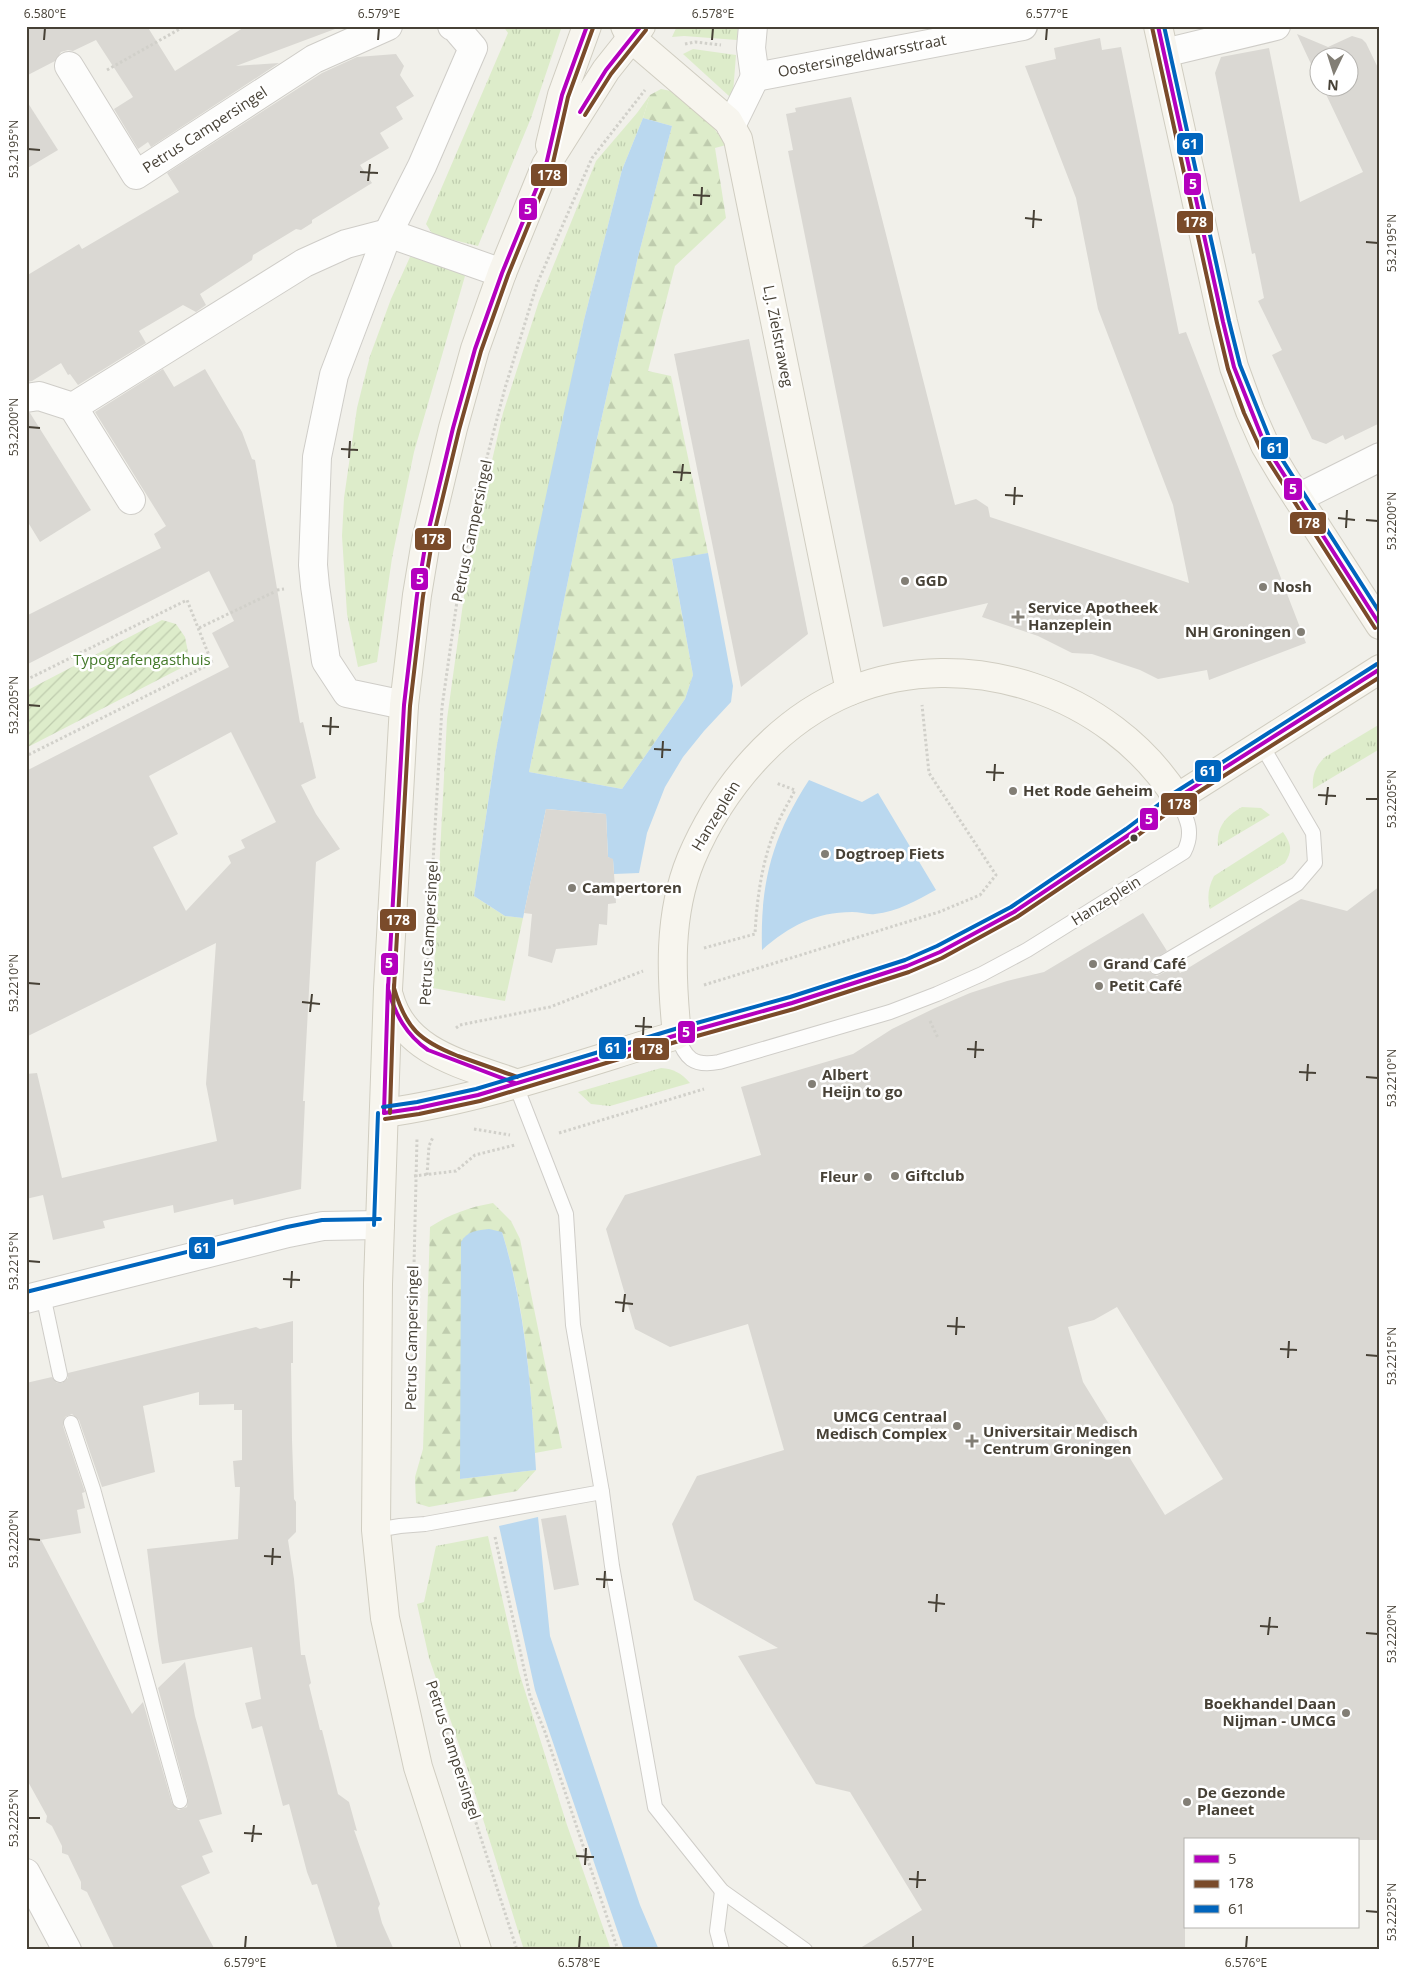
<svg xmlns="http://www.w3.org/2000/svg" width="1406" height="1976" viewBox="0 0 1406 1976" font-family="'Open Sans',sans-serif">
  <defs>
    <pattern id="grass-tufts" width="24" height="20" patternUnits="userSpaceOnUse" patternTransform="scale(1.25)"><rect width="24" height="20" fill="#ddecca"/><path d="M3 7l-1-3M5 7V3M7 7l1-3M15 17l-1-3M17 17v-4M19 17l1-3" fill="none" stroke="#bfccae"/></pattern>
    <pattern id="forest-firs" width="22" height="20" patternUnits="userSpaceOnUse" patternTransform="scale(1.25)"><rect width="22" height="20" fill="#ddecca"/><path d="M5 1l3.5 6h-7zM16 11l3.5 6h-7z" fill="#bfccae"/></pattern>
    <pattern id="garden-furrows" width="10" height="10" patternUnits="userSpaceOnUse" patternTransform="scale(1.25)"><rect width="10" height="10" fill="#ddecca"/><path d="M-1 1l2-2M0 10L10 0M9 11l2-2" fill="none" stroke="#bfccae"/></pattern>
  </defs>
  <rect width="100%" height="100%" fill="#f1f0ea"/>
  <g fill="url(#grass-tufts)">
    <polygon points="503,26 562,26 531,118 478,246 433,235 426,224 508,33"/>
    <polygon points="677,26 738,26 737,40 684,36 672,37"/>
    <polygon points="693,49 736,55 733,93 729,96 683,54"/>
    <polygon points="650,95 643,118 622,170 584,320 496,750 474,896 505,916 523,918 505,1001 433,988 447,719 469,560 503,413 539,301 596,161 637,113"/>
    <path d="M410,257C429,259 451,262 465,276L414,452L392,558L377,662L358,667L347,614L342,536L344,498L357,408L370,356L391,299Z"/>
    <path d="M1380,724V749L1378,750L1313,789C1312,775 1315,767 1325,757Z"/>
    <path d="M1242,807L1261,808L1270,815L1218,846C1216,827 1226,816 1242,807Z"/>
    <path d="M1283,832C1291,844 1293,850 1285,863L1210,909C1207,897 1208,888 1214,876Z"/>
    <path d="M661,1068C674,1069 681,1073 690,1083L610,1106L591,1104L578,1092Z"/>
    <polygon points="488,1536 519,1672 567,1825 611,1950 524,1950 467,1768 429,1658 417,1604 424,1602 436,1546"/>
  </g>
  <g fill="url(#forest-firs)">
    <polygon points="661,89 676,92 713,127 726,145 715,148 726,218 675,266 648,371 671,376 708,553 672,560 693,675 685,699 622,789 529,772 596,443 637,261 672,126 643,118 650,95"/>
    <path d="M493,1203L511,1221L520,1239L562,1448L535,1453C530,1377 525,1305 502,1232L460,1479L536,1470L517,1491L429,1507L416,1503L415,1477L423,1449L430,1227C450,1214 470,1207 493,1203Z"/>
  </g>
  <polygon fill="url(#garden-furrows)" points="162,620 176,624 185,637 188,652 183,667 26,748 26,691"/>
  <g fill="#bad8ef">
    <polygon points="643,118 672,126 637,261 596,443 529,772 622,789 685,699 693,675 672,559 708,553 733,686 731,702 704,731 683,757 665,787 647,833 639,873 614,874 613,860 608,857 606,814 546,809 523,918 505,916 474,896 496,750 537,537 584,320 622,170"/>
    <path d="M809,780L862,802L878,793L936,890C917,900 897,912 875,914C868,915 860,912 852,912C816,912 789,926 762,950C760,883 772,837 809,780Z"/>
    <path d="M489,1229L502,1232C526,1310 531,1389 536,1470L460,1479L461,1242C467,1231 478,1230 489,1229Z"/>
    <polygon points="538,1517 550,1636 640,1905 659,1950 624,1950 535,1690 499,1526"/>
  </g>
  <g fill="#dad8d3" fill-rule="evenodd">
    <polygon points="26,26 147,26 175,71 246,26 334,26 335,29 236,66 279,63 151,147 148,142 138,149 114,109 133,97 96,40 73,51 68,50 61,52 55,61 26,76"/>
    <polygon points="1297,34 1328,47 1352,36 1362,39 1366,43 1380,72 1380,423 1345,440 1343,435 1326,444 1312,439 1272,355 1282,350 1258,301 1264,298 1255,253 1252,254 1215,73 1221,57 1269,48 1300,202 1363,172 1323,88 1348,88 1348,58 1318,58 1318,79"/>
    <polygon points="1100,38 1102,50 1121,47 1179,334 1186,332 1306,643 1209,680 1207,670 1158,679 1140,670 1092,654 1072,653 1038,636 982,617 988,603 883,627 788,151 793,150 786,114 796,112 795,108 851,97 955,505 976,499 988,507 990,517 1189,583 1173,505 1098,309 1076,198 1025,66 1056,59 1054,48"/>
    <polygon points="396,54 404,66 400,75 414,96 396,107 403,119 380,133 389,148 360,165 372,183 312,220 312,223 301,230 296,229 253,255 252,260 200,294 206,305 196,312 183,305 139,331 146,343 78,385 70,374 68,375 61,363 32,381 26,382 26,276 79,244 82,249 179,192 167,173 322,73 357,57"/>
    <polygon points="26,100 58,150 26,169"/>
    <polygon points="749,339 808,634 741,687 674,354"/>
    <path d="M163,369L174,387L205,369L242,432L252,459L255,460L300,723L303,722L316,778L301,785L316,814L340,849L316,862L303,1101H305L301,1189L234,1205L233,1199L174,1213L173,1205L103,1221L105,1228L53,1240L43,1195L26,1199V1074L37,1073L62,1178L217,1141L206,1084L216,943L26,1037V771L229,667L212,633L234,621L209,571L26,665V616L161,548L154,534L166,526L95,412ZM231,732L276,822L241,840L245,848L228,856L231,863L186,911L153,847L178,834L149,776Z"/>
    <polygon points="26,413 30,413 91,510 40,542 26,519"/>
    <polygon points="546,809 606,814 608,857 613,859 616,903 608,904 607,925 599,924 597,945 556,949 552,963 528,956 532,914 524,913"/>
    <path d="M1380,886V1840H1185V1950H857L922,1910L850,1792L816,1784L738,1656L778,1648L694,1600L672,1524L697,1476L784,1450L748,1324L670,1347L635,1329L606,1229L625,1195L761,1155L741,1087L853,1054L892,1029L935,1008L970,993L1007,981L1044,972L1143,913L1167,951L1148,963L1149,972L1157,976L1176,966L1180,973L1301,899L1347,911ZM1117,1307L1223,1479L1165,1515L1083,1382L1068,1327L1094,1320Z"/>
    <polygon points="293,1321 293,1363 291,1363 292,1440 294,1499 296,1502 296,1532 288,1540 294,1579 301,1655 305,1655 311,1683 309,1685 320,1730 322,1730 338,1794 349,1802 357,1831 354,1830 380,1904 378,1908 382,1923 394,1950 338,1950 317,1884 312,1885 307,1872 289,1804 283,1806 262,1726 252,1729 245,1703 261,1699 252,1647 162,1664 158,1640 147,1549 238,1539 240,1487 235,1487 233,1461 242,1460 242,1410 234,1410 234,1404 199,1405 199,1392 143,1406 155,1472 102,1487 79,1420 72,1414 65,1417 63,1426 85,1492 82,1493 85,1508 77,1510 81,1533 41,1540 132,1714 143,1702 172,1803 178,1810 187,1807 188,1799 158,1688 185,1662 195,1716 222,1814 199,1820 213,1852 202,1856 210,1873 181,1886 215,1950 115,1950 87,1892 81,1889 81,1882 68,1855 62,1853 62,1846 52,1826 46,1822 47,1816 26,1778 26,1383 52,1377 57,1383 62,1383 68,1378 68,1373 256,1327 260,1329"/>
    <polygon points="566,1515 579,1585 554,1590 541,1519"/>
  </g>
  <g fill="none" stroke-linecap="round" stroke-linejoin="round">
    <g stroke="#cfcdc8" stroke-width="16">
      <g id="lane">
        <path d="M1177,798C1186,817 1195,831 1184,852L1027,950L982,974L937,994L890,1012L719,1062C693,1067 685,1058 677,1035C737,1018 798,1001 858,982C886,973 914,965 940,952C1025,912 1103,855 1177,798Z"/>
        <polyline points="1156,967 1297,884 1315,863 1313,833 1261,744"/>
        <polyline points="515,1083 566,1214 573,1325 602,1492 612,1566 655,1807 722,1891 805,1950"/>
        <polyline points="43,1295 60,1375"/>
        <polyline points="71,1423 93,1489 180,1801"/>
        <polyline points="376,1530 400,1526 425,1524 602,1492"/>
        <polyline points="722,1891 717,1931 722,1950"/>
      </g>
    </g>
    <g stroke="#cfcdc8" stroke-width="30">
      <g id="street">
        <polyline points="753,26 751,48 755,77"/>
        <polyline points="1164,53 1276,26"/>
        <polyline points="69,66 136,175 314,59 388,26"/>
        <polyline points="755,77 1023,26"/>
        <polyline points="731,126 755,77"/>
        <polyline points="26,398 39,396 73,407 304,263 346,244 388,233 502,273"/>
        <polyline points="73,407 131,500"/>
        <polyline points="1298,498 1380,457"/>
        <polyline points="404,705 347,693 326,661 315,586 313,565 317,457 334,375 388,233 422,166 473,48 455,27 452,26"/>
        <polyline points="26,1299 288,1233 323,1226 380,1225"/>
        <polyline points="26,1873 67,1950"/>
      </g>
    </g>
    <g stroke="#d0cdc1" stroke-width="30">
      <g id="secondary">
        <polyline points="625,26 631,38 728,121 738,139 850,691"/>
        <polyline points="1158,26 1223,322 1234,367 1250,411 1265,445 1284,477 1380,625"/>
        <polyline points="550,145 562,95 587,26"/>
        <path d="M389,996C404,1054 467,1065 515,1083"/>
        <path d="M384,1113C484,1099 580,1064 677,1035C671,976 668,915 691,859C721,788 777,721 850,691C967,644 1110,692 1177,798L1380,669"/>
        <polyline points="477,1950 418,1767 385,1618 376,1530 378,1284 388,989 404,705 417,595 426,541 453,428 475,349 502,273 546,165 606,70 641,26"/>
      </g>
    </g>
    <g stroke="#d1d0ca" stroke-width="3" stroke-dasharray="2.5 2.5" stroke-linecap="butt">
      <polyline points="685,44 695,42 721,45"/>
      <polyline points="107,70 185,26"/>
      <polyline points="277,590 284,589"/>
      <polyline points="199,628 274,592"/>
      <polyline points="26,680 187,600 212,663 26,756"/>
      <path d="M704,948L755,934C757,897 762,860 777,825C782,813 789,802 795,790L776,783"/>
      <polyline points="704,985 939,912 980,895 996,875 929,773 922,705"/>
      <polyline points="425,1000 442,707 458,594 474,507 505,388 537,284 592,158 645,90"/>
      <polyline points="930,1021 938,1038"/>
      <polyline points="456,1028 460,1025 550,1007 643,971"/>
      <polyline points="474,1129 510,1135"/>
      <polyline points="559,1133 704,1089"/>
      <polyline points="427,1175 429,1146 433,1137"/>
      <polyline points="414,1176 456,1171 475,1155 515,1145"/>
      <polyline points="411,1392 417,1138"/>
      <polyline points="495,1537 530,1696 545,1732 618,1950"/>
      <polyline points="439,1708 517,1950"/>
    </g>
    <use href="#lane" stroke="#fdfdfc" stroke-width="14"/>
    <use href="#street" stroke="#fdfdfc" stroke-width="28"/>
    <use href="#secondary" stroke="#f7f5ee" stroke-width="28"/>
    <g stroke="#fff" stroke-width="8">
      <g id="bus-1">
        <polyline points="1158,26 1223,322 1234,367 1265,445 1380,625"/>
        <polyline points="580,112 606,70 641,26"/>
        <path d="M515,1083L428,1050C406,1035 395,1014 388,989L404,705L417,595L426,541L453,428L475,349L502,273L546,165L562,95L587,26"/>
        <polyline points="384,1113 388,985"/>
        <polyline points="384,1113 418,1108 478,1095 677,1035 792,1003 907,966 940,952 1014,912 1130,834 1177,798 1380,669"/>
      </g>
    </g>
    <g stroke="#fff" stroke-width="8">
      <g id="bus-2">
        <polyline points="1152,27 1217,323 1228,369 1244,413 1260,448 1375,628"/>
        <polyline points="585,115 611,74 646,30"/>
        <path d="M517,1077C498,1070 478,1063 458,1056C420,1041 406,1029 394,988L410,706L423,596L432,542L459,430L481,351L508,275L552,167L568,97L593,28"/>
        <polyline points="390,1113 394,985"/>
        <polyline points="385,1119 419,1114 480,1101 679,1041 794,1009 909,972 942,958 1017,917 1133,839 1181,803 1380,677"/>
      </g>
    </g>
    <g stroke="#fff" stroke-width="8">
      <g id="bus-3">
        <polyline points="1164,26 1229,321 1240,365 1271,442 1380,613"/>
        <polyline points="383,1107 417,1102 476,1089 675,1029 790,997 905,960 937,946 1011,907 1126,829 1174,793 1377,664"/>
        <polyline points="374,1225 378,1113"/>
        <polyline points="26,1292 287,1227 322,1220 380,1219"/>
      </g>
    </g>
    <use href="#bus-1" stroke="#b400be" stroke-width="4"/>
    <use href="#bus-2" stroke="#7a4b2a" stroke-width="4"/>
    <use href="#bus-3" stroke="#0065bd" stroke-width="4"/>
  </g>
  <path fill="none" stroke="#474136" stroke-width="2" d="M44,40L45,28M378,40L379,28M712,40L713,28M1046,40L1047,28M28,149L40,150M360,172L378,173M368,181L370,164M693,195L710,196M701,205L702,187M1025,218L1042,220M1033,228L1034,210M1366,242L1378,243M28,427L40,428M341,449L358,450M349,458L350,441M673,472L691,473M681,481L683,464M1005,495L1023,496M1014,505L1015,487M1338,518L1355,520M1366,520L1378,521M1346,528L1347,510M28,705L40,706M322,726L339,727M330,735L331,717M654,749L671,750M662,758L663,741M986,772L1004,773M994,781L995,764M1318,795L1336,796M1366,799H1378M1326,805L1328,787M28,983L40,984M302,1002L320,1004M310,1012L312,994M635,1026L652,1027M643,1035L644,1017M967,1049L984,1050M975,1058L976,1041M1299,1072L1316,1073M1366,1077L1378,1078M1307,1081L1308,1064M28,1261L40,1262M283,1279L300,1280M291,1288L292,1271M615,1302L633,1304M623,1312L625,1294M947,1326L965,1327M956,1335L957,1317M1280,1349L1297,1350M1366,1355L1378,1356M1288,1358L1289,1341M28,1539L40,1540M264,1556L281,1557M272,1565L273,1548M596,1579L613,1580M604,1588L605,1571M928,1602L945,1604M936,1612L937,1594M1260,1626L1278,1627M1366,1633L1378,1634M1268,1635L1270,1617M28,1818H40M244,1833L262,1834M252,1842L254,1825M576,1856L594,1857M585,1865L586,1848M909,1879L926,1880M917,1888L918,1871M1366,1911L1378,1912M245,1948L246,1936M579,1948L580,1936M913,1948V1936M1246,1948L1247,1936"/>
  <g fill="#827e75" stroke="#fff" stroke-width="2">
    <circle cx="905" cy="581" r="5"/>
    <circle cx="1263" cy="587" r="5"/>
    <path d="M1015.5 609.5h5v5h5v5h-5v5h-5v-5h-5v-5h5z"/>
    <circle cx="1301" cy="632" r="5"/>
    <circle cx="1013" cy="791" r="5"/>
    <circle cx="825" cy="854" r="5"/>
    <circle cx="572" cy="888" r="5"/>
    <circle cx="1093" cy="964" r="5"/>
    <circle cx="1099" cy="986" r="5"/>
    <circle cx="812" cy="1084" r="5"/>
    <circle cx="895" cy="1176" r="5"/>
    <circle cx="868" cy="1177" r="5"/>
    <circle cx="957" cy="1426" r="5"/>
    <path d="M969.5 1433.5h5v5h5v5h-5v5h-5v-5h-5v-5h5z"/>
    <circle cx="1346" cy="1713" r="5"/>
    <circle cx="1187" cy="1802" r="5"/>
  </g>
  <circle fill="#474136" stroke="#fff" stroke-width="2" cx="1134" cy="838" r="4.5"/>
  <g text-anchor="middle" stroke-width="5" stroke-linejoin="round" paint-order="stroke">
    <g font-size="15" fill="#474136" stroke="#fff">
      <text transform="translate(862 56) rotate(-11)" y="5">Oostersingeldwarsstraat</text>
      <text transform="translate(205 130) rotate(-33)" y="5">Petrus Campersingel</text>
      <text transform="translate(778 336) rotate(79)" y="5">L.J. Zielstraweg</text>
      <text transform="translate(472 531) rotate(-78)" y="5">Petrus Campersingel</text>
      <text transform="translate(716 816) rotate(-59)" y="5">Hanzeplein</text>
      <text transform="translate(1106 901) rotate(-32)" y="5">Hanzeplein</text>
      <text transform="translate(429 933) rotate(-87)" y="5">Petrus Campersingel</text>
      <text transform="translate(412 1338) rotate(-89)" y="5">Petrus Campersingel</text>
      <text transform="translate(453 1750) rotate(72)" y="5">Petrus Campersingel</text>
    </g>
    <g font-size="15" font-weight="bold" fill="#474136" stroke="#fff" text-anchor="start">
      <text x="915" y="586">GGD</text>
      <text x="1273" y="592">Nosh</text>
      <text x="1028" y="613">Service Apotheek<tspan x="1028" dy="17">Hanzeplein</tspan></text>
      <text x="1291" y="637" text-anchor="end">NH Groningen</text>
      <text x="1023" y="796">Het Rode Geheim</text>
      <text x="835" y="859">Dogtroep Fiets</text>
      <text x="582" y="893">Campertoren</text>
      <text x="1103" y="969">Grand Café</text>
      <text x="1109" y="991">Petit Café</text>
      <text x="822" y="1080">Albert<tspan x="822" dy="17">Heijn to go</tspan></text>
      <text x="905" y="1181">Giftclub</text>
      <text x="858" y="1182" text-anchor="end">Fleur</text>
      <text x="947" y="1422" text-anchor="end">UMCG Centraal<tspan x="947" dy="17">Medisch Complex</tspan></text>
      <text x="983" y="1437">Universitair Medisch<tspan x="983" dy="17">Centrum Groningen</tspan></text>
      <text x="1336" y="1709" text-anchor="end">Boekhandel Daan<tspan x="1336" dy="17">Nijman - UMCG</tspan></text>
      <text x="1197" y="1798">De Gezonde<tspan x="1197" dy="17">Planeet</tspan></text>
    </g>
    <g font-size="15" fill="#437929" stroke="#fff">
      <text x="142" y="665">Typografengasthuis</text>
    </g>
  </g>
  <g stroke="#fff" stroke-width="2">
    <rect x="1176" y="132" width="28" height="24" rx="5" fill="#0065bd"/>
    <rect x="530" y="163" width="38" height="24" rx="5" fill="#7a4b2a"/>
    <rect x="1183" y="172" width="19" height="24" rx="5" fill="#b400be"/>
    <rect x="518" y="197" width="20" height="24" rx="5" fill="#b400be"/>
    <rect x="1176" y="210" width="38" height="24" rx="5" fill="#7a4b2a"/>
    <rect x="1260" y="436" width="29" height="24" rx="5" fill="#0065bd"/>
    <rect x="1283" y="477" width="20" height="24" rx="5" fill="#b400be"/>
    <rect x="1289" y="511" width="38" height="24" rx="5" fill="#7a4b2a"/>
    <rect x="414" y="527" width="38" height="24" rx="5" fill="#7a4b2a"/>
    <rect x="410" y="567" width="19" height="24" rx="5" fill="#b400be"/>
    <rect x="1194" y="759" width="28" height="24" rx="5" fill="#0065bd"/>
    <rect x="1160" y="792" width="38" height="24" rx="5" fill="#7a4b2a"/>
    <rect x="1139" y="807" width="20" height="24" rx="5" fill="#b400be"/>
    <rect x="379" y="908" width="38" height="24" rx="5" fill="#7a4b2a"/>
    <rect x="380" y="952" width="19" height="24" rx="5" fill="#b400be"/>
    <rect x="677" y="1020" width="19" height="24" rx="5" fill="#b400be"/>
    <rect x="598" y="1036" width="29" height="24" rx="5" fill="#0065bd"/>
    <rect x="632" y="1037" width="38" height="24" rx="5" fill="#7a4b2a"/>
    <rect x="188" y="1236" width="28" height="24" rx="5" fill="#0065bd"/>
  </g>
  <g font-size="14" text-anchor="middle" font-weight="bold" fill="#fff">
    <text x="1190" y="149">61</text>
    <text x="549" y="180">178</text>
    <text x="1193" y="189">5</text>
    <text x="528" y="214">5</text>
    <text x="1195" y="227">178</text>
    <text x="1275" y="453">61</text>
    <text x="1293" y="494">5</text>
    <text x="1308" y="528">178</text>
    <text x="433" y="544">178</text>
    <text x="420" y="584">5</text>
    <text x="1208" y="776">61</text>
    <text x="1179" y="809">178</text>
    <text x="1149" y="824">5</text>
    <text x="398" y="925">178</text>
    <text x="389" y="968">5</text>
    <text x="686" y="1037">5</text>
    <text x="613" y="1053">61</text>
    <text x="651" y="1054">178</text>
    <text x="202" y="1253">61</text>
  </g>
  <rect width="1406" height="1976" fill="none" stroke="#ffffff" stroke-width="55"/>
  <rect x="1184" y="1838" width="175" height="90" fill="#ffffff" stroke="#b5b3af"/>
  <rect x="1194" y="1855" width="25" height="8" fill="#b400be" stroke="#b5b3af"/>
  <text x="1228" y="1864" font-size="15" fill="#474136">5</text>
  <rect x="1194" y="1880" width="25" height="8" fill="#7a4b2a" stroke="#b5b3af"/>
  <text x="1228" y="1888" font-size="15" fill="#474136">178</text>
  <rect x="1194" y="1905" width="25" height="8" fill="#0065bd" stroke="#b5b3af"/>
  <text x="1228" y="1914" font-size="15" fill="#474136">61</text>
  <g transform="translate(1334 72) rotate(184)"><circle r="24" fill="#ffffff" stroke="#b5b3af"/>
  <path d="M0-4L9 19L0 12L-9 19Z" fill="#827e75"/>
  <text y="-8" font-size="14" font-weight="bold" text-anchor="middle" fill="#474136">N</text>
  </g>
  <rect x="28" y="28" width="1350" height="1920" fill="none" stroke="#474136" stroke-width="2"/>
  <g font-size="12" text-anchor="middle" fill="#474136">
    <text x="45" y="18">6.580°E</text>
    <text x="379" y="18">6.579°E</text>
    <text x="713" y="18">6.578°E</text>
    <text x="1047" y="18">6.577°E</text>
    <text transform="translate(14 149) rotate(-90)" y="4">53.2195°N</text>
    <text transform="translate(1392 243) rotate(-90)" y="4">53.2195°N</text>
    <text transform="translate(14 427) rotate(-90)" y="4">53.2200°N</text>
    <text transform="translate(1392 521) rotate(-90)" y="4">53.2200°N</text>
    <text transform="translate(14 705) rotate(-90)" y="4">53.2205°N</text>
    <text transform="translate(1392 799) rotate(-90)" y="4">53.2205°N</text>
    <text transform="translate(14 983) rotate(-90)" y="4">53.2210°N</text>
    <text transform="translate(1392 1078) rotate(-90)" y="4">53.2210°N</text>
    <text transform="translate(14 1261) rotate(-90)" y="4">53.2215°N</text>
    <text transform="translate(1392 1356) rotate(-90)" y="4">53.2215°N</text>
    <text transform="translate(14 1539) rotate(-90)" y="4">53.2220°N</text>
    <text transform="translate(1392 1634) rotate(-90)" y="4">53.2220°N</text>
    <text transform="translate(14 1818) rotate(-90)" y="4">53.2225°N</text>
    <text transform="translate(1392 1912) rotate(-90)" y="4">53.2225°N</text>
    <text x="245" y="1967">6.579°E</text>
    <text x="579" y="1967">6.578°E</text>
    <text x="913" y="1967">6.577°E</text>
    <text x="1246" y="1967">6.576°E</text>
  </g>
</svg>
